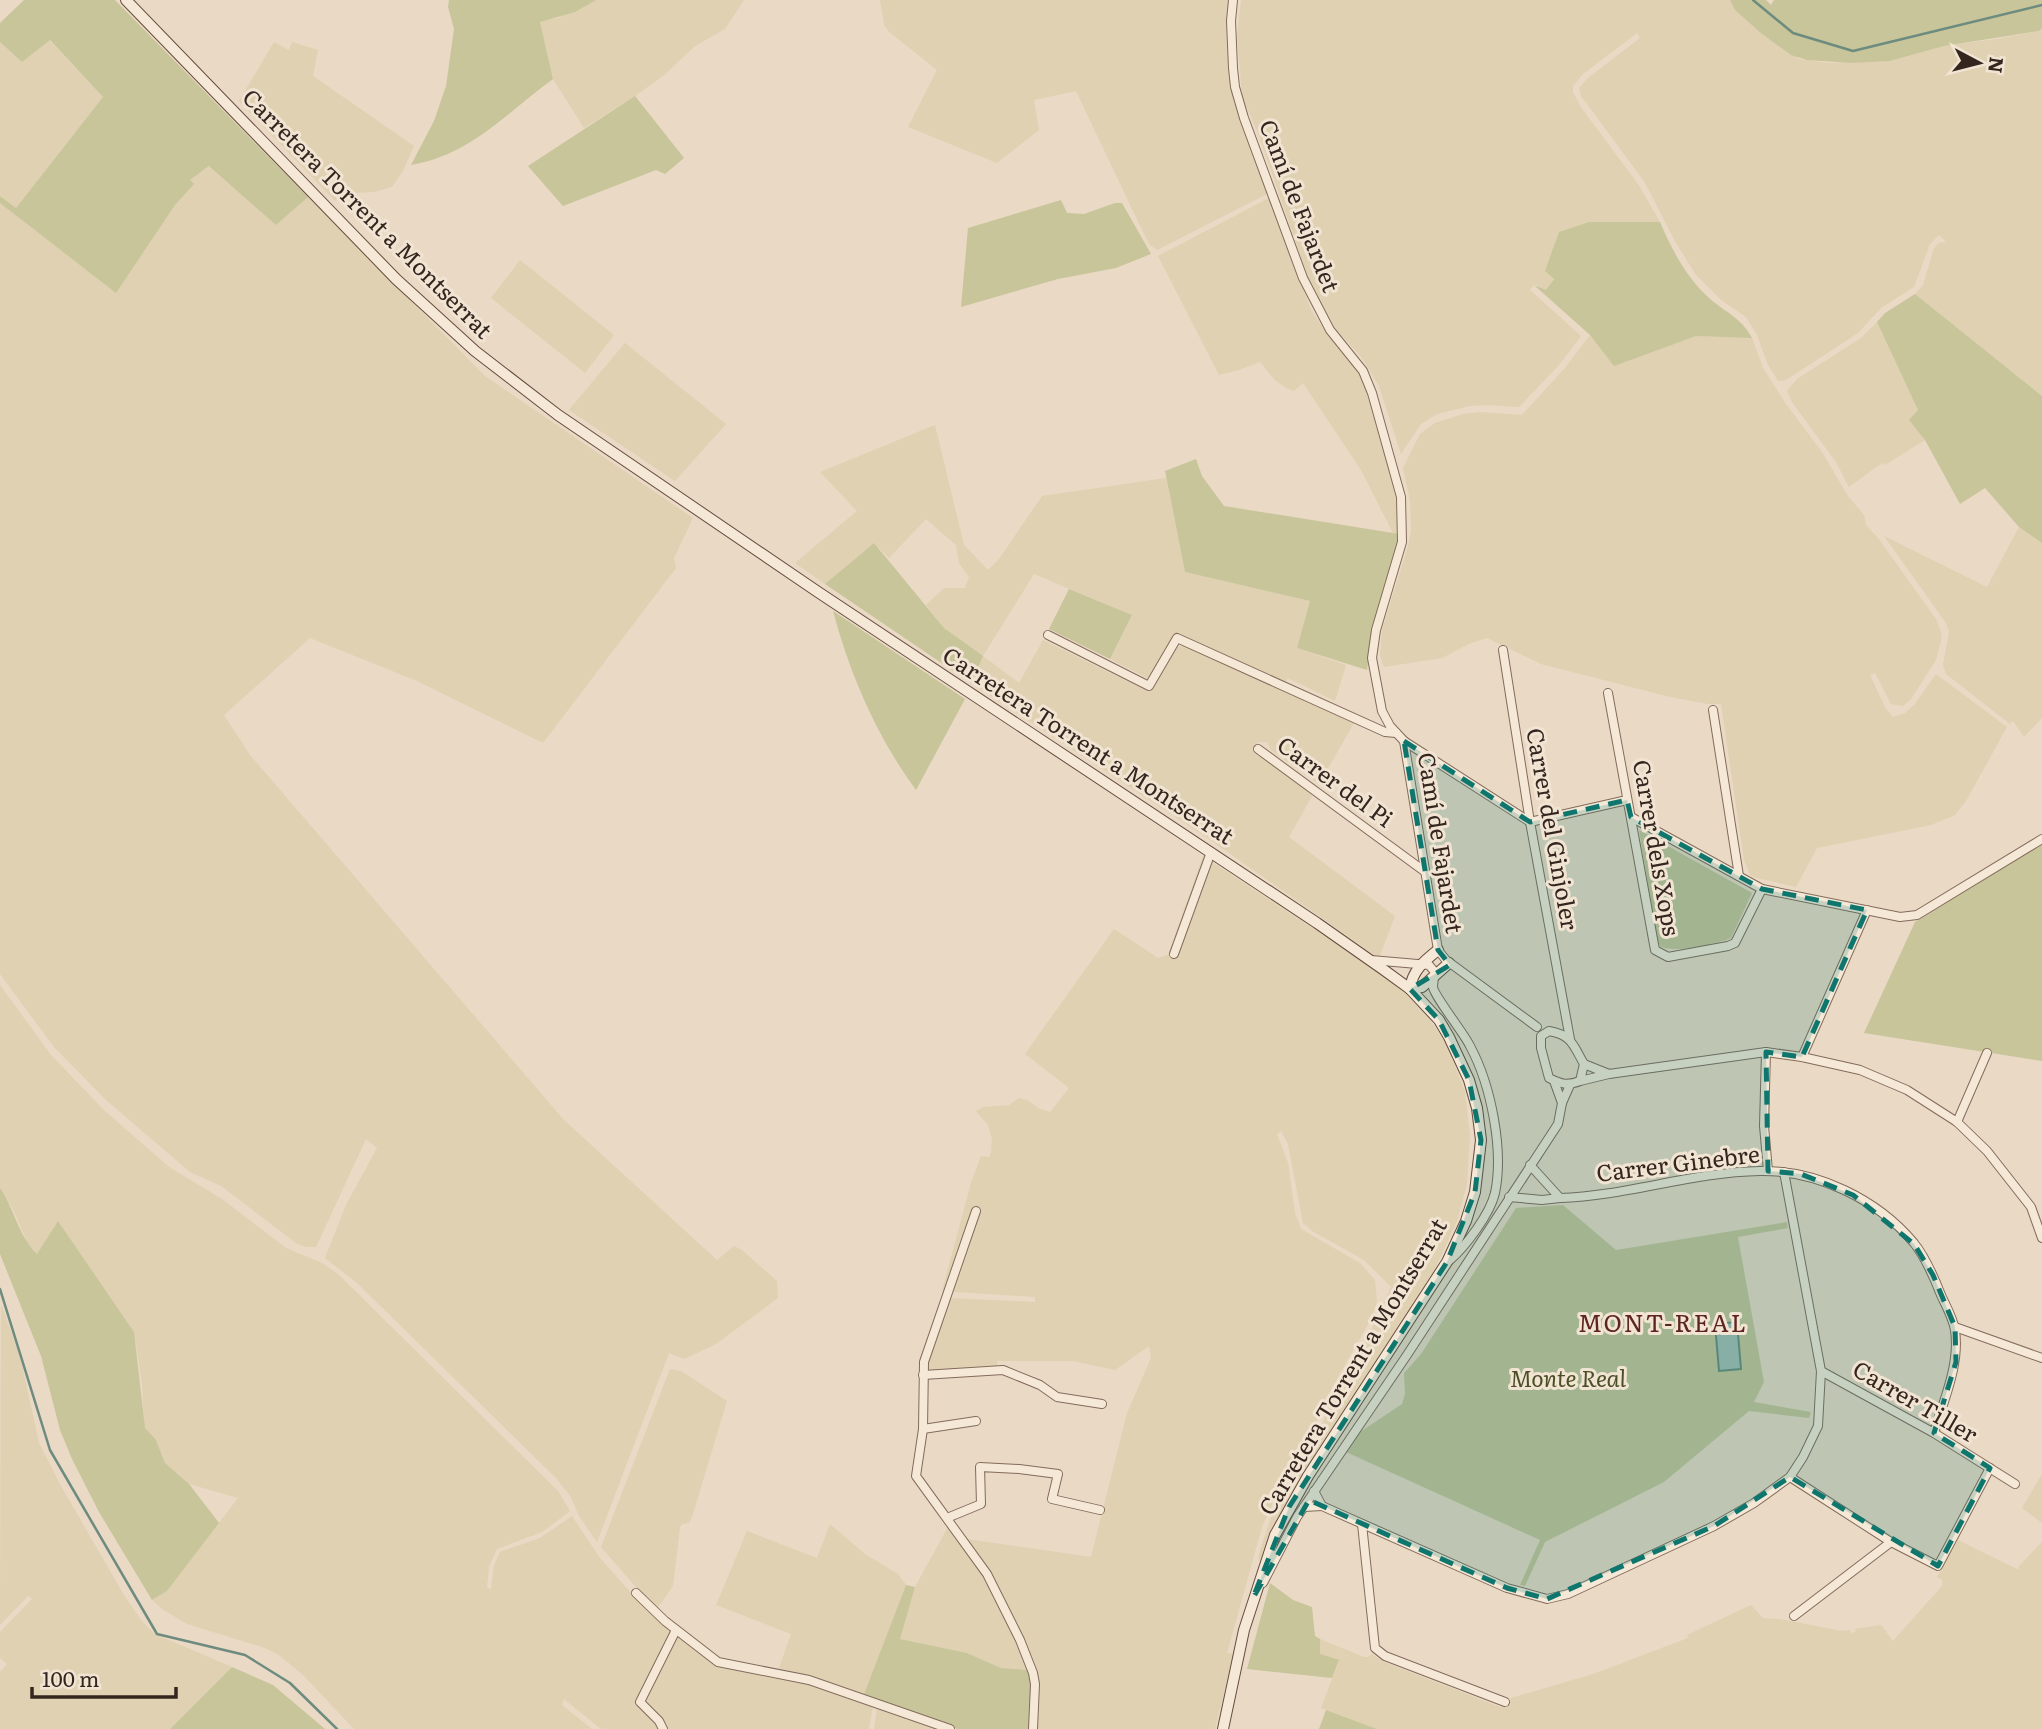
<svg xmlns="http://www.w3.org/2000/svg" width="2042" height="1729" viewBox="0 0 2042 1729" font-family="Literata,serif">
  <rect width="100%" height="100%" fill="#ead9c4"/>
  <g fill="#dfd1b2">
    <polygon points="596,0 744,0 725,29 695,46 664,75 635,96 584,128 553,79 540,21 558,18"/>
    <polygon points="880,0 1232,0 1228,34 1230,79 1233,98 1269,193 1157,250 1150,245 1142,230 1076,91 1034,100 1039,130 997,163 908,127 937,70 888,31 884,24"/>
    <polygon points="1241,0 1730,0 1735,10 1799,59 1829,63 1890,61 1944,46 1996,39 2039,31 2042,28 2042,396 1915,294 1923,285 1934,248 1939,243 1946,242 1939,235 1930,244 1914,287 1881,308 1858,333 1786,380 1778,381 1768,365 1757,335 1746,317 1721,300 1696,275 1676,243 1644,181 1581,96 1579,88 1588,78 1640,38 1637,33 1583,74 1573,86 1573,92 1580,106 1638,184 1660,222 1589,222 1559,232 1546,271 1554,278 1546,291 1535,284 1530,290 1581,336 1559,365 1519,407 1488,405 1470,406 1437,414 1421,424 1401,454 1379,386 1361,357 1327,320 1312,289 1259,136 1242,96 1237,35"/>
    <polygon points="49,40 103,97 16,208 0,196 0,42 22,62"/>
    <polygon points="274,42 289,50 292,42 318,50 313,76 414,146 403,171 392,187 374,192 353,193 335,201 239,101"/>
    <polygon points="210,166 276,225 308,197 485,376 693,518 674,558 676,568 543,743 417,681 310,638 224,715 250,755 564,1120 717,1260 734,1246 742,1250 777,1281 778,1298 716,1344 684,1359 669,1353 597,1542 579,1516 571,1497 556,1478 357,1283 325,1258 346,1205 377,1148 366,1139 316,1247 305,1247 296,1243 221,1186 190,1172 106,1100 54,1047 0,974 0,203 116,292 175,205 193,184 189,180"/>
    <polygon points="1271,197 1311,310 1325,331 1367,383 1394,484 1399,534 1393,533 1361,470 1303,383 1294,391 1288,389 1275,380 1260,362 1239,370 1219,375 1158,256"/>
    <polygon points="520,260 614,335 585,373 491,298"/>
    <polygon points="1877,322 1918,410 1910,421 1925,440 1885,465 1882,463 1849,487 1836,462 1792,402 1787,391 1797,379 1861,338"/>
    <polygon points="1590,335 1614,365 1696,336 1752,338 1763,368 1786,404 1822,452 1848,496 1864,515 1866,525 1878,538 1936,619 1940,629 1942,637 1936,660 1911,699 1903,706 1891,704 1875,673 1870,675 1886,709 1893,717 1905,713 1914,705 1936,674 2007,727 1966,801 1955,815 1931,825 1817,848 1796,887 1753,877 1750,875 1744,860 1721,704 1708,704 1670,697 1541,664 1487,638 1471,643 1442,658 1384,667 1380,655 1382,630 1408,546 1411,531 1410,501 1403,468 1420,434 1435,423 1463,414 1479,412 1522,415 1564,369"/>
    <polygon points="625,343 726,424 675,481 569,410"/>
    <polygon points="935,425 964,545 988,570 999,559 1042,496 1166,478 1185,572 1310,601 1297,648 1346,665 1335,701 1288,678 1285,682 1176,633 1151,680 1110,659 1132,615 1034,574 983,656 1019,683 1043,640 1149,692 1174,648 1184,645 1354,723 1319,784 1271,750 1267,742 1258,742 1254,751 1257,756 1264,757 1288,774 1312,796 1289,837 1395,916 1379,958 1209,839 971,683 982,656 944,628 926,605 944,588 965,588 969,577 959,563 956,545 926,519 889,558 874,543 825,584 795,563 857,511 820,472"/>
    <polygon points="2019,527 2042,543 2042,718 2024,737 2013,721 2010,724 1946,674 1943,665 1949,632 1946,623 1884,536 1987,587"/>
    <polygon points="1203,856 1379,972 1401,989 1427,1015 1448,1047 1465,1092 1470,1135 1467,1184 1457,1221 1435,1269 1319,1448 1282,1514 1260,1562 1258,1557 1271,1517 1321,1427 1329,1405 1357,1360 1391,1287 1364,1260 1312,1231 1303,1223 1288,1144 1281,1131 1277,1134 1288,1163 1295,1213 1301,1229 1360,1263 1375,1280 1377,1301 1371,1319 1324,1402 1314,1430 1281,1486 1262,1527 1227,1653 1234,1654 1215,1729 1036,1729 1037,1673 1032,1658 997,1583 967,1539 1091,1557 1127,1413 1151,1358 1149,1346 1115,1370 1073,1361 997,1361 997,1365 1013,1370 1058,1395 1090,1404 1053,1399 1053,1396 1013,1374 929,1371 927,1364 949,1298 1035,1302 1035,1297 942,1291 971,1183 981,1156 989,1157 991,1152 992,1139 988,1125 976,1111 983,1107 1009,1105 1019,1098 1027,1100 1040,1109 1050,1112 1069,1088 1025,1054 1114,929 1158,958 1168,955"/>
    <polygon points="0,985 51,1055 105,1111 169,1167 222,1199 286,1248 322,1263 338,1274 558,1491 570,1511 542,1532 497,1549 489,1566 487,1588 491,1589 494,1565 500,1552 540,1538 572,1516 600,1558 632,1594 672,1632 636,1703 654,1719 660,1729 601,1729 564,1699 562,1705 592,1729 354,1729 303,1675 279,1655 265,1648 187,1624 162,1609 152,1600 167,1591 238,1498 189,1484 165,1463 156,1440 148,1433 144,1425 142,1384 134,1332 58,1221 37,1254 28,1244 13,1209 0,1188"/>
    <polygon points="1,1304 20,1356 39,1443 61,1486 124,1595 141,1620 155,1634 232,1667 170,1729 0,1729 0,1672 7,1664 0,1658 0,1632 32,1599 28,1596 0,1625"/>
    <polygon points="670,1369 681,1371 727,1401 692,1517 689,1523 682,1524 680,1527 673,1586 656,1610 601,1547"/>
    <polygon points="2042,1474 2042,1523 2022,1508"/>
    <polygon points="830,1524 865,1554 898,1574 906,1585 864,1694 779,1668 791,1634 716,1605 747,1531 817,1558"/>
    <polygon points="949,1525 982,1570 1015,1636 1028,1670 1001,1668 967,1653 900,1639 915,1587"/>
    <polygon points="1958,1540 2019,1570 2019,1566 2042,1542 2042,1729 1377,1729 1321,1708 1339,1661 1320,1654 1320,1639 1364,1657 1368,1657 1372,1654 1384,1662 1500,1707 1507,1707 1511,1698 1593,1674 1688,1638 1687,1635 1751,1605 1763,1618 1780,1619 1842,1631 1850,1630 1851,1633 1856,1632 1855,1629 1881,1625 1893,1641 1942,1586 1942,1580 1937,1577"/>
    <polygon points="676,1635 710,1659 799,1681 873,1705 869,1729 667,1729 668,1725 643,1702"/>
    <polygon points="877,1707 938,1729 874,1729"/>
  </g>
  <g fill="#c7c599">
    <polygon points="24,0 115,0 308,197 276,225 209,166 190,180 194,184 175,205 116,293 0,203 0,196 16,208 103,97 50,40 22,62 0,42 0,23"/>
    <path d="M449,0H596L575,12L540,22L553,79C506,113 471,155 411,165L434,121L446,86L454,29L448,7Z"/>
    <polygon points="1730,0 1766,0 1771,5 1774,0 2042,0 2042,28 2039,31 1944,46 1890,61 1851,63 1807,60 1791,55 1761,33 1735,10"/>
    <polygon points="635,96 684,158 665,174 656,170 563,206 528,166"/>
    <polygon points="1061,200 1067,213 1084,214 1115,203 1122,203 1151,254 1116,268 1058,279 961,307 968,228"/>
    <path d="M1589,222H1660C1671,248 1686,277 1708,297C1724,312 1741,317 1752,338L1696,336L1614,366L1590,335L1534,285L1546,290L1554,279L1545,271L1559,232Z"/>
    <polygon points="1915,294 2042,396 2042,543 2019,527 1985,488 1960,504 1925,440 1909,420 1918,410 1877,322 1885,313"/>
    <polygon points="1196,459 1202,476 1224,506 1399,534 1397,549 1372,633 1367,670 1297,648 1310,601 1185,572 1165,471"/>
    <polygon points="874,543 944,628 983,656 971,683 825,584"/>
    <polygon points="1069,589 1132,615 1110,659 1049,629"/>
    <path d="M833,611L965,699L916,790C877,737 850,675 833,611Z"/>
    <path d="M1639,830L1752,893L1731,938C1718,944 1672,954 1660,946L1657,939Z"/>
    <polygon points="2042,844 2042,1061 1864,1033 1915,922"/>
    <path d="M0,1188C14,1208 19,1237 37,1254L58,1221L134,1332L145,1428L156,1440L165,1463L189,1484L219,1523L167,1591L152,1600L99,1512L72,1459L60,1430L41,1356L0,1254Z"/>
    <polygon points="1563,1205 1616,1250 1787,1222 1788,1228 1738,1237 1764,1382 1754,1402 1811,1412 1809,1418 1749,1411 1664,1482 1545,1542 1525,1586 1520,1585 1540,1540 1346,1452 1345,1442 1402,1404 1405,1394 1404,1373 1421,1354 1516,1208"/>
    <polygon points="1270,1583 1293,1600 1312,1607 1315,1636 1320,1639 1320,1654 1339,1660 1332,1678 1247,1669"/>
    <polygon points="906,1585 915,1587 900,1639 967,1653 1001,1668 1028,1670 1031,1681 1031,1729 957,1729 864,1694"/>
    <polygon points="232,1667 273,1685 325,1729 170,1729"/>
    <polygon points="1326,1710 1377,1729 1319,1729"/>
  </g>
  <polygon fill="#a6bdb3" stroke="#6d8b7f" stroke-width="2" points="1737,1322 1741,1369 1719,1371 1715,1324"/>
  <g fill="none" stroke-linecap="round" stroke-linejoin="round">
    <g stroke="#6d8b7f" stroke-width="2.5">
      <polyline points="1753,0 1793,33 1853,51 2042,5"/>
      <polyline points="0,1289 50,1450 157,1634 245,1655 290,1683 337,1729"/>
    </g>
    <g stroke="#836b5c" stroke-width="10">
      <g id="street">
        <polyline points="1233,0 1231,21 1233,68 1235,87 1244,118 1303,278 1330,330 1363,371 1372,393 1401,497 1402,542 1376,630 1372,658 1382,711 1390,726 1404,741 1438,950 1446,960 1537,1027"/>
        <polyline points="1048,635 1149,686 1177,638 1385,732 1396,733"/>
        <polyline points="1503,650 1530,822 1570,1039"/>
        <polyline points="1608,693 1655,950 1668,957 1728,946 1735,943 1762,889"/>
        <polyline points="1713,710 1739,876"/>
        <polyline points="1404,741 1530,822 1627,800"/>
        <polyline points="1258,749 1424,871"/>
        <polyline points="1631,817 1762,889 1900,917 1917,915 2042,839"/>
        <polyline points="1174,954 1211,852"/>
        <path d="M1371,960L1429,965L1434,971C1435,977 1433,981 1433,987C1434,996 1464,1033 1470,1046C1491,1085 1504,1150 1495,1193C1490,1214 1466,1246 1450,1260"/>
        <path d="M1549,1031C1572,1035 1573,1045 1584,1064L1580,1081C1567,1086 1561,1084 1549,1078L1541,1048V1036Z"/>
        <polyline points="1766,1052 1764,1126 1768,1171"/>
        <polyline points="1802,1057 1867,910"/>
        <polyline points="1609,1074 1766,1052 1802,1057 1860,1070 1907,1090 1957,1122 1987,1151 2031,1207 2042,1238"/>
        <polyline points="1554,1081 1562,1103 1570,1085"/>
        <polyline points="1580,1081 1609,1074 1584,1064"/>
        <polyline points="1957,1122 1987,1053"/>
        <polyline points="1509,1197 1542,1200 1560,1198 1530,1165"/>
        <path d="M1560,1198C1627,1196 1692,1172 1760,1171C1817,1170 1877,1199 1914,1243C1926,1258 1934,1277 1941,1295C1946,1306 1953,1318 1955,1330C1960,1365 1944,1399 1934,1433"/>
        <polyline points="976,1211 924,1362 923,1429 916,1476 987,1574 1020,1640 1033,1673 1035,1684 1033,1729"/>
        <polyline points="1955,1327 2042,1358"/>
        <polyline points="1821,1371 1934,1433 2015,1484"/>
        <polyline points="923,1375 1003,1370 1040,1385 1057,1397 1102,1404"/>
        <polyline points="923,1429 976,1421"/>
        <polyline points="1790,1477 1891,1542 1938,1566 1990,1468"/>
        <polyline points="1322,1506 1507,1588 1547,1599 1568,1594 1714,1526 1754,1503 1790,1477 1803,1457 1818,1426 1821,1371 1784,1172"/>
        <polyline points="1304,1507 1322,1506 1314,1491"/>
        <polyline points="947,1518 981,1504 980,1467 1019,1469 1058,1474 1052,1499 1100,1510"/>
        <polyline points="1362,1524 1375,1648 1385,1656 1505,1702"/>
        <polyline points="1263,1583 1297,1517 1407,1355 1558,1124 1562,1103"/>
        <polyline points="636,1593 665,1621 718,1662 809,1680 950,1729"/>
        <polyline points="1794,1616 1891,1542"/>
        <polyline points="663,1729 659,1721 640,1702 676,1630"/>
      </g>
    </g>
    <g stroke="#654c3f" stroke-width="12">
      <g id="secondary">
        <polyline points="126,0 396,279 475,351 558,415 818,592 1317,923 1384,970 1410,989 1439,1020 1449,1037 1469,1080 1477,1108 1481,1140 1475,1192 1466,1221 1447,1262 1308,1476 1275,1535 1244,1630 1223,1729"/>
        <path d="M1410,989C1412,971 1424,961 1438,950"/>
        <polyline points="1410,989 1422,987 1449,963"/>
      </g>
    </g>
    <use href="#street" stroke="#f5e8d7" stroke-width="8"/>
    <use href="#secondary" stroke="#f5e8d7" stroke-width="10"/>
  </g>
  <path fill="#0f766e" fill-opacity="0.2" stroke="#0f766e" stroke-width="5" stroke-dasharray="14 9" stroke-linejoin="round" d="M1404,741L1530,822L1627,800L1631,817L1762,889L1867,910L1802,1057L1766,1052L1768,1171L1801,1174L1853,1195L1914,1244L1933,1275L1955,1327L1956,1362L1934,1433L1990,1468L1938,1566L1790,1477L1714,1526L1547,1599L1507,1588L1309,1500L1253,1598L1289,1507L1447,1262L1475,1192L1481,1140L1469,1080L1439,1020L1410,989L1450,965L1438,950Z"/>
  <g text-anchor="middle" stroke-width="6" stroke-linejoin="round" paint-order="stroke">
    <g font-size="23" fill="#34261f" stroke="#f2e4d3">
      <text transform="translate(1299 206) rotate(69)" y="8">Camí de Fajardet</text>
      <text transform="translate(367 214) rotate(45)" y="8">Carretera Torrent a Montserrat</text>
      <text transform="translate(1088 746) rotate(33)" y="8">Carretera Torrent a Montserrat</text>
      <text transform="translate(1335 782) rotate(36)" y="8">Carrer del Pi</text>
      <text transform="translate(1552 829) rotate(80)" y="8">Carrer del Ginjoler</text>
      <text transform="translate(1440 843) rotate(81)" y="8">Camí de Fajardet</text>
      <text transform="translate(1656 848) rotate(80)" y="8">Carrer dels Xops</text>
      <text transform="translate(1678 1164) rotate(-7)" y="8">Carrer Ginebre</text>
      <text transform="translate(1353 1367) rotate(-59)" y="8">Carretera Torrent a Montserrat</text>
      <text transform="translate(1915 1402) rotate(30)" y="8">Carrer Tiller</text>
    </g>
    <g font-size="23" font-style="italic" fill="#4b4f27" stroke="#f2e4d3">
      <text x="1568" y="1387">Monte Real</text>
    </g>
    <g font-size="24" letter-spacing="2" fill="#5d2522" stroke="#f2e4d3">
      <text x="1663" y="1332">MONT-REAL</text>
    </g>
  </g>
  <g transform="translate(1979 63) rotate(97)" stroke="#f2e4d3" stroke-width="5" paint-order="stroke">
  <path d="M0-5L12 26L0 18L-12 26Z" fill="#34261f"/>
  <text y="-10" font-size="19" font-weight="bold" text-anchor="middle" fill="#34261f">N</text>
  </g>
  <path d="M32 1687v10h144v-10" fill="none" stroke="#34261f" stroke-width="3.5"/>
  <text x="42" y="1687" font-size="21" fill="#34261f" stroke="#f2e4d3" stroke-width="5" paint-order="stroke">100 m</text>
</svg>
